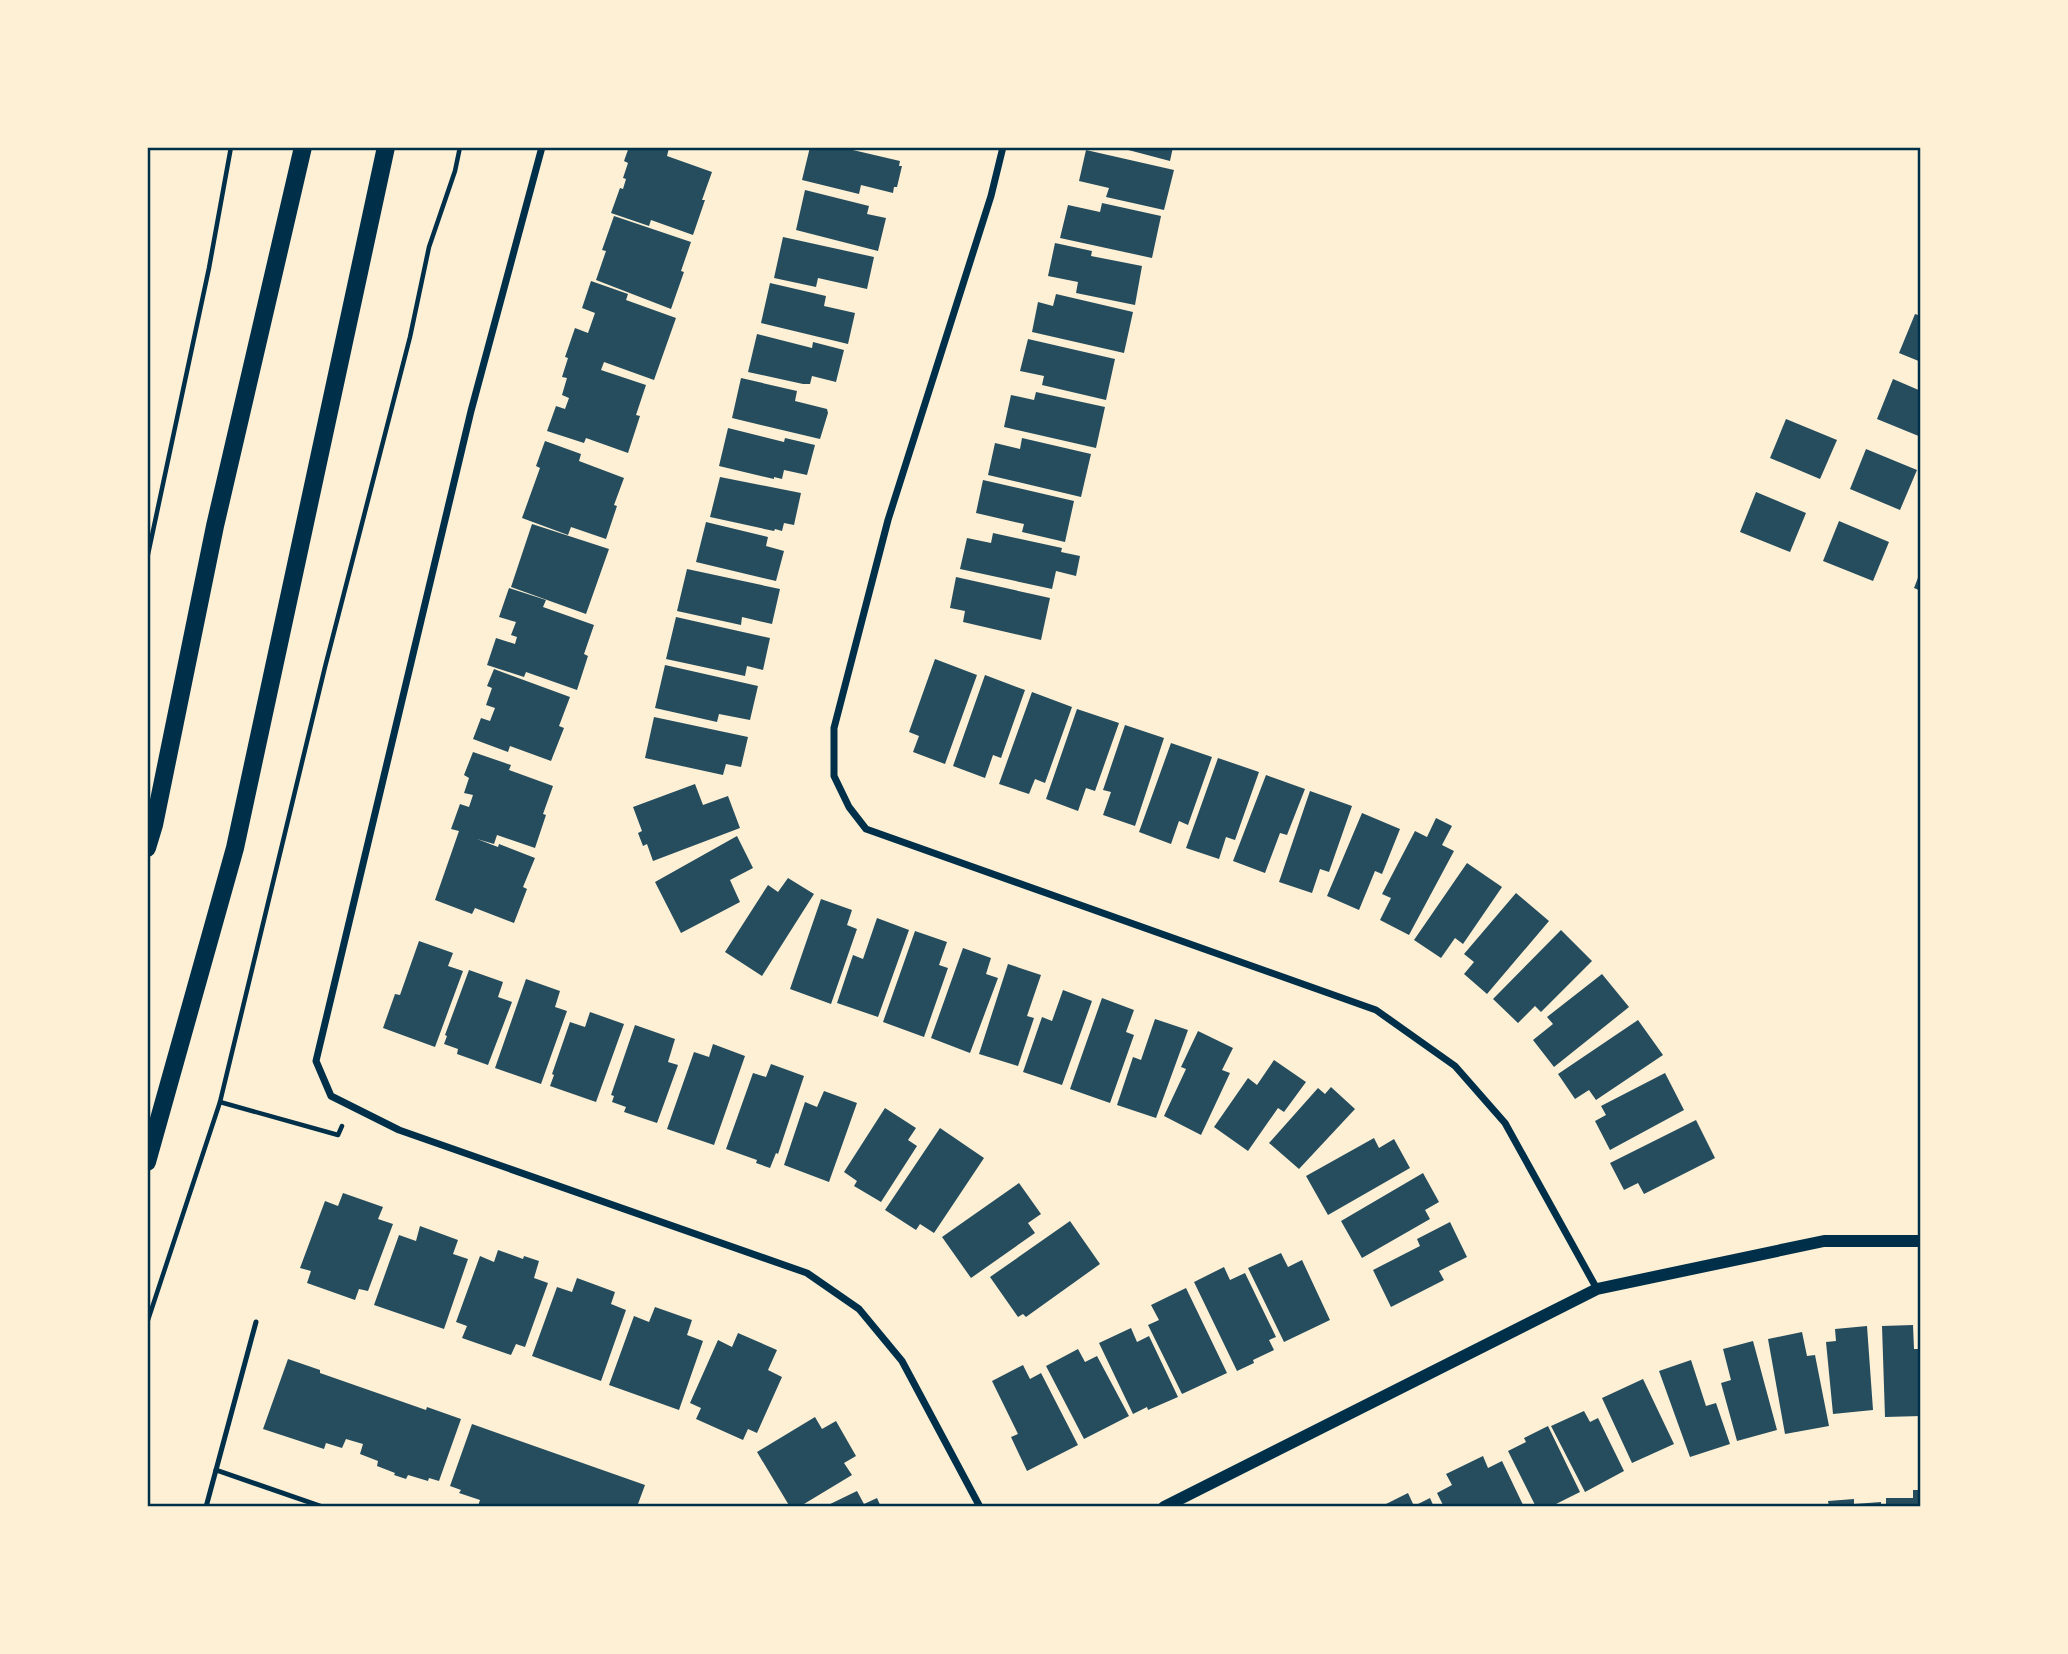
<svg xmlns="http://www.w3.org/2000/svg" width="2068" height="1654" viewBox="0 0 2068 1654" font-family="'Titillium Web',sans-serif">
  <rect width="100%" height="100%" fill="#fdf0d5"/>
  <g fill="#264d5e">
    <polygon points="629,147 665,147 669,148 667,156 712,172 702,200 705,200 693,235 651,220 649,226 611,213 620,188 623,189 626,179 623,178 628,163 624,161"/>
    <polygon points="810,147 840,147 900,161 899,166 902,166 897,187 894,187 893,193 861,185 859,194 802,180"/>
    <polygon points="1117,147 1173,147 1170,161"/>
    <polygon points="1086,150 1174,170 1164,210 1106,197 1109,188 1079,181"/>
    <polygon points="805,190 869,206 867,214 886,218 878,251 796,230"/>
    <polygon points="1102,203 1161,216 1152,258 1060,238 1068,205 1100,212"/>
    <polygon points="614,216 691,242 681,271 684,272 671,309 596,280 606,251 602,250"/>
    <polygon points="783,237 874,257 867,289 818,278 816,287 774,278"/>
    <polygon points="1055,243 1092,251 1091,256 1142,266 1135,305 1076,293 1078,282 1048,276"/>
    <polygon points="591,281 628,294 626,300 676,318 654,380 604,362 601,370 646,385 636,415 640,416 628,453 586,438 584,443 547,431 556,406 565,409 569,398 562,395 567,378 562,377 568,358 565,357 575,328 588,333 595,313 582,308"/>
    <polygon points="770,283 826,296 824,306 855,313 848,344 761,323"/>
    <polygon points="1056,294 1133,312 1124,353 1032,332 1038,302 1053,306"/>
    <polygon points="1915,314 1921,316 1921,362 1899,353"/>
    <polygon points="757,334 812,348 813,342 844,350 836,382 812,376 810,384 803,384 748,372"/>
    <polygon points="1028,339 1115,359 1106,400 1042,385 1044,376 1020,371"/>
    <polygon points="741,378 797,391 795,401 827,409 828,413 820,439 732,418"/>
    <polygon points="1893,379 1921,391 1921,437 1877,419"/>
    <polygon points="1036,392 1105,407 1096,448 1004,427 1011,395 1034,400"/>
    <polygon points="1786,419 1837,440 1820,479 1770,458"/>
    <polygon points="728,428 784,442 785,438 815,445 807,475 784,470 782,479 774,477 774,479 719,466"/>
    <polygon points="1022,438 1091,454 1081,497 988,475 995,443 1020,449"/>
    <polygon points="545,441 581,454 579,461 624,478 614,505 617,506 606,539 571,527 568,535 522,518 540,468 536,466"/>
    <polygon points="1866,449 1917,470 1900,510 1850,489"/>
    <polygon points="720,477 801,493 794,525 784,523 782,531 775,529 774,531 710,517"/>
    <polygon points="983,480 1074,501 1065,542 1022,532 1024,524 976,513"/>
    <polygon points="1756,492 1806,513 1790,552 1740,532"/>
    <polygon points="1839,521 1889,542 1873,581 1823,561"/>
    <polygon points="706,522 768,537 766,546 784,551 776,581 696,562"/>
    <polygon points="532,524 609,549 586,614 511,587"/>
    <polygon points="993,533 1062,548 1061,552 1080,556 1076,576 1056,571 1052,589 960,569 967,538 991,543"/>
    <polygon points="687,569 780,589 772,624 742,617 741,625 677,611"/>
    <polygon points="1921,570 1921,591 1914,588"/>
    <polygon points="956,577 1050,598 1041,640 963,622 965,611 950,608"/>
    <polygon points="509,588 546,600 543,607 594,625 584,654 588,656 577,690 526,672 524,677 487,665 496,638 515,644 517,637 511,635 516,622 499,617"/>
    <polygon points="676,617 770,638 763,670 747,666 745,676 666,659"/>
    <polygon points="935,659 977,675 945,764 913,752 919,736 909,732"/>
    <polygon points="665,665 758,686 750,720 719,714 717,722 655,708"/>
    <polygon points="494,669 570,697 559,726 564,728 551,761 510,746 508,752 473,739 481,718 490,721 495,708 486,705 492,688 487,686"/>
    <polygon points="985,675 1025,690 1001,758 993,755 985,778 953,766"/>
    <polygon points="1032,692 1072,707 1045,783 1035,779 1029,794 999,784"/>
    <polygon points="1077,709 1119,723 1095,791 1086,788 1078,811 1046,799"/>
    <polygon points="654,717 748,737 741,767 726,764 723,775 645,758"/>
    <polygon points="1125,725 1164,738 1135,826 1103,815 1111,792 1103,790"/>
    <polygon points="1171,743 1212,757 1188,825 1179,821 1171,844 1139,832"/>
    <polygon points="473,752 511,765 509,770 553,786 543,814 546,815 535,848 497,835 494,844 477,839 498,847 499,844 535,858 523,887 527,889 514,923 475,908 472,914 435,900 459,831 451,829 460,804 469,807 473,795 464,793 469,778 464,775"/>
    <polygon points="1218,758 1259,772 1235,840 1226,837 1219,859 1186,848"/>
    <polygon points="1266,775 1305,789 1287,835 1280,833 1265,873 1233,861"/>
    <polygon points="695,784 703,805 728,796 740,828 653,861 647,844 643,846 638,833 642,831 633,807"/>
    <polygon points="1310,791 1352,806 1329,872 1320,869 1312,893 1279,882"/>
    <polygon points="1362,813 1400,829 1382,874 1375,871 1359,910 1327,896"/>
    <polygon points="1436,818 1452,826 1442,845 1454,851 1409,935 1380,920 1391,898 1382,894 1415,831 1427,837"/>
    <polygon points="737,836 753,868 730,880 740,902 681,933 655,882"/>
    <polygon points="1467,863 1502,887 1463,944 1455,938 1441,958 1414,940"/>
    <polygon points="788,878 814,894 762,976 725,952 768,885 778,892"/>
    <polygon points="1516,893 1549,921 1487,994 1464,974 1474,962 1464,954"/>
    <polygon points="821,899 852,910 847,925 857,929 831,1004 790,989"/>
    <polygon points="877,918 909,930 878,1017 837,1003 853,955 863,959"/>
    <polygon points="1561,930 1592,961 1541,1012 1535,1006 1518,1023 1493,999"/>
    <polygon points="915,931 947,942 939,965 948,968 924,1037 883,1022"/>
    <polygon points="419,941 453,953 448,966 463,971 435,1047 383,1028 395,994 400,995"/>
    <polygon points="963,948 991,958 986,974 998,978 970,1053 931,1038"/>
    <polygon points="1008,964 1041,975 1027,1016 1034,1018 1018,1066 979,1054"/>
    <polygon points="469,970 503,982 498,997 512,1002 488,1065 457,1054 458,1049 444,1044 447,1036 445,1035"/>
    <polygon points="1602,974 1629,1007 1554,1067 1533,1040 1553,1024 1547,1017"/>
    <polygon points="526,979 560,991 555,1007 567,1011 541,1084 495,1068"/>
    <polygon points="1063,990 1092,1001 1062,1085 1023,1072 1042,1017 1052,1021"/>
    <polygon points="1102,998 1134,1010 1126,1032 1134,1035 1110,1103 1070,1089"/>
    <polygon points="590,1012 624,1024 596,1102 550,1086 554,1075 552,1074 570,1022 585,1027"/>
    <polygon points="1155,1019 1188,1030 1156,1118 1117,1105 1133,1057 1141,1060"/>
    <polygon points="1638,1020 1663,1055 1596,1100 1589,1090 1575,1099 1558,1074"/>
    <polygon points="635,1025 675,1039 668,1062 678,1065 657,1123 624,1112 626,1107 612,1102 614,1096 611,1095"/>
    <polygon points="1198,1031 1233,1048 1222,1070 1230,1073 1201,1135 1164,1116 1186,1069 1181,1067"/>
    <polygon points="713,1044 745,1056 714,1145 667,1129 694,1052 709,1057"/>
    <polygon points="1274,1060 1306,1082 1284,1112 1278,1108 1248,1151 1214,1127 1248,1078 1257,1085"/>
    <polygon points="771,1064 804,1076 778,1154 776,1153 770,1168 756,1163 757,1160 726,1149 753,1073 766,1077"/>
    <polygon points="1665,1073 1684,1110 1610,1150 1595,1121 1606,1115 1601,1106"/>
    <polygon points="1331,1087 1355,1109 1299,1169 1269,1143 1318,1088 1325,1094"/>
    <polygon points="824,1091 857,1103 829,1182 784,1165 805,1102 817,1107"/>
    <polygon points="885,1108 916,1128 908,1140 917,1146 881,1202 854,1186 857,1181 844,1172"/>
    <polygon points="1696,1120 1715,1158 1644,1194 1638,1183 1624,1190 1610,1163"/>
    <polygon points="940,1128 984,1158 934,1233 920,1224 916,1230 885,1210"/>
    <polygon points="1374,1138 1379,1148 1394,1139 1410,1168 1328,1215 1306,1176"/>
    <polygon points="1423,1173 1439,1202 1425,1210 1430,1219 1362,1258 1341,1221"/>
    <polygon points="1019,1183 1041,1214 1028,1223 1035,1233 971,1278 942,1237"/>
    <polygon points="343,1193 383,1207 378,1219 393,1224 368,1291 359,1289 355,1300 307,1283 311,1271 300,1268 325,1201 338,1206"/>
    <polygon points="1070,1221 1100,1264 1026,1317 1023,1314 1018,1317 990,1277"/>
    <polygon points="1450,1222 1467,1257 1439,1271 1444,1280 1391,1307 1373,1270 1420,1246 1417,1239"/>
    <polygon points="420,1226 458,1240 453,1254 468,1259 444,1329 374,1305 399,1235 416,1241"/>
    <polygon points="498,1250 523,1259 524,1256 539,1261 534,1278 548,1283 525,1347 516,1344 511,1355 462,1338 467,1326 456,1322 480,1256 494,1262"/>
    <polygon points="1281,1253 1288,1267 1302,1260 1330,1320 1284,1342 1248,1268"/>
    <polygon points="1224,1267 1230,1280 1245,1273 1276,1337 1269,1340 1274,1350 1253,1360 1254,1363 1237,1371 1194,1282"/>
    <polygon points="577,1278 615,1292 611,1304 626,1310 601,1381 532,1356 557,1287 572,1292"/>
    <polygon points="1186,1288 1227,1373 1182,1394 1148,1325 1159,1320 1151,1305"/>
    <polygon points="655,1307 692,1320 687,1335 703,1341 679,1410 609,1385 634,1316 649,1322"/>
    <polygon points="1913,1325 1914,1349 1921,1349 1921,1416 1885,1417 1882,1326"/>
    <polygon points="1867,1326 1873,1410 1833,1414 1826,1342 1836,1341 1835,1329"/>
    <polygon points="1131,1328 1137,1342 1149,1336 1178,1397 1148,1410 1147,1407 1133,1414 1099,1343"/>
    <polygon points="1802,1332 1807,1356 1815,1355 1829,1426 1785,1434 1768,1339"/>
    <polygon points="738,1333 777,1350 768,1370 782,1377 757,1433 748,1429 743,1440 696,1419 701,1408 690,1403 718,1340 732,1347"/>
    <polygon points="1753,1341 1777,1430 1737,1441 1721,1383 1731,1380 1723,1349"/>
    <polygon points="1078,1349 1085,1362 1097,1356 1129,1416 1084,1439 1046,1366"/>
    <polygon points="288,1359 320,1370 320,1373 426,1410 427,1407 461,1419 439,1481 429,1478 428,1481 408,1475 406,1479 394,1475 395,1473 377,1466 378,1461 360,1454 363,1444 346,1439 342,1448 326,1443 324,1449 263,1429"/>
    <polygon points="1691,1360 1706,1406 1716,1403 1730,1444 1690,1457 1659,1371"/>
    <polygon points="1023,1365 1030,1379 1041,1373 1078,1445 1027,1471 1011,1437 1018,1434 992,1381"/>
    <polygon points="1643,1379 1674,1444 1632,1463 1602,1398"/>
    <polygon points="1584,1411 1590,1422 1598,1418 1624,1471 1585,1492 1551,1426"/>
    <polygon points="815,1417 822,1429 836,1421 856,1456 844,1463 852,1475 799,1507 790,1507 757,1452"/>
    <polygon points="472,1424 645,1485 638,1504 644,1507 503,1507 494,1504 492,1507 478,1506 480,1500 459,1493 461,1490 450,1486"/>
    <polygon points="1548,1426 1580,1492 1550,1507 1536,1507 1508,1451 1526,1442 1524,1438"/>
    <polygon points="1483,1456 1488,1468 1502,1461 1524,1507 1444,1507 1437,1493 1452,1485 1446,1474"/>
    <polygon points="1913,1490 1921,1490 1921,1507 1886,1507 1886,1498 1913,1498"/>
    <polygon points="857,1491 864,1504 877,1498 881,1507 824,1507"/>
    <polygon points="1408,1493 1414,1506 1430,1498 1434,1507 1380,1507"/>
    <polygon points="1854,1499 1854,1504 1881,1502 1881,1507 1829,1507 1828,1501"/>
  </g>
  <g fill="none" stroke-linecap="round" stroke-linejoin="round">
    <g stroke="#003049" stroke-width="4.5">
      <polyline points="147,559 209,268 231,147"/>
      <polyline points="220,1102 338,1135 342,1126"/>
      <polyline points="147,1323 220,1102 325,667 410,337 429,247 455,171 460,147"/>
    </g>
    <g stroke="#003049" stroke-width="5">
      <polyline points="216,1470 323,1507"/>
      <polyline points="206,1507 256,1322"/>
    </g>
    <g stroke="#003049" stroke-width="7">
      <polyline points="542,147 471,411 316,1061 331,1096 399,1130 807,1273 859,1309 902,1361 980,1507"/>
      <polyline points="1003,147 991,196 888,520 834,728 834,776 849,807 866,829 1376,1010 1455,1066 1505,1123 1597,1289"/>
    </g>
    <polyline stroke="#003049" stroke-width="12" points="1164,1507 1597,1289 1824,1241 1921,1241"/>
    <g stroke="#003049" stroke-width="18">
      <polyline points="147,848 154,825 215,526 303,147"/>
      <polyline points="147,1162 235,848 386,147"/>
    </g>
  </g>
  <rect width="2068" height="1654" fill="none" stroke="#fdf0d5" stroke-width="298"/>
  <rect x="149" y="149" width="1770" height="1356" fill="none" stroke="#003049" stroke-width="2.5"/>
</svg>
